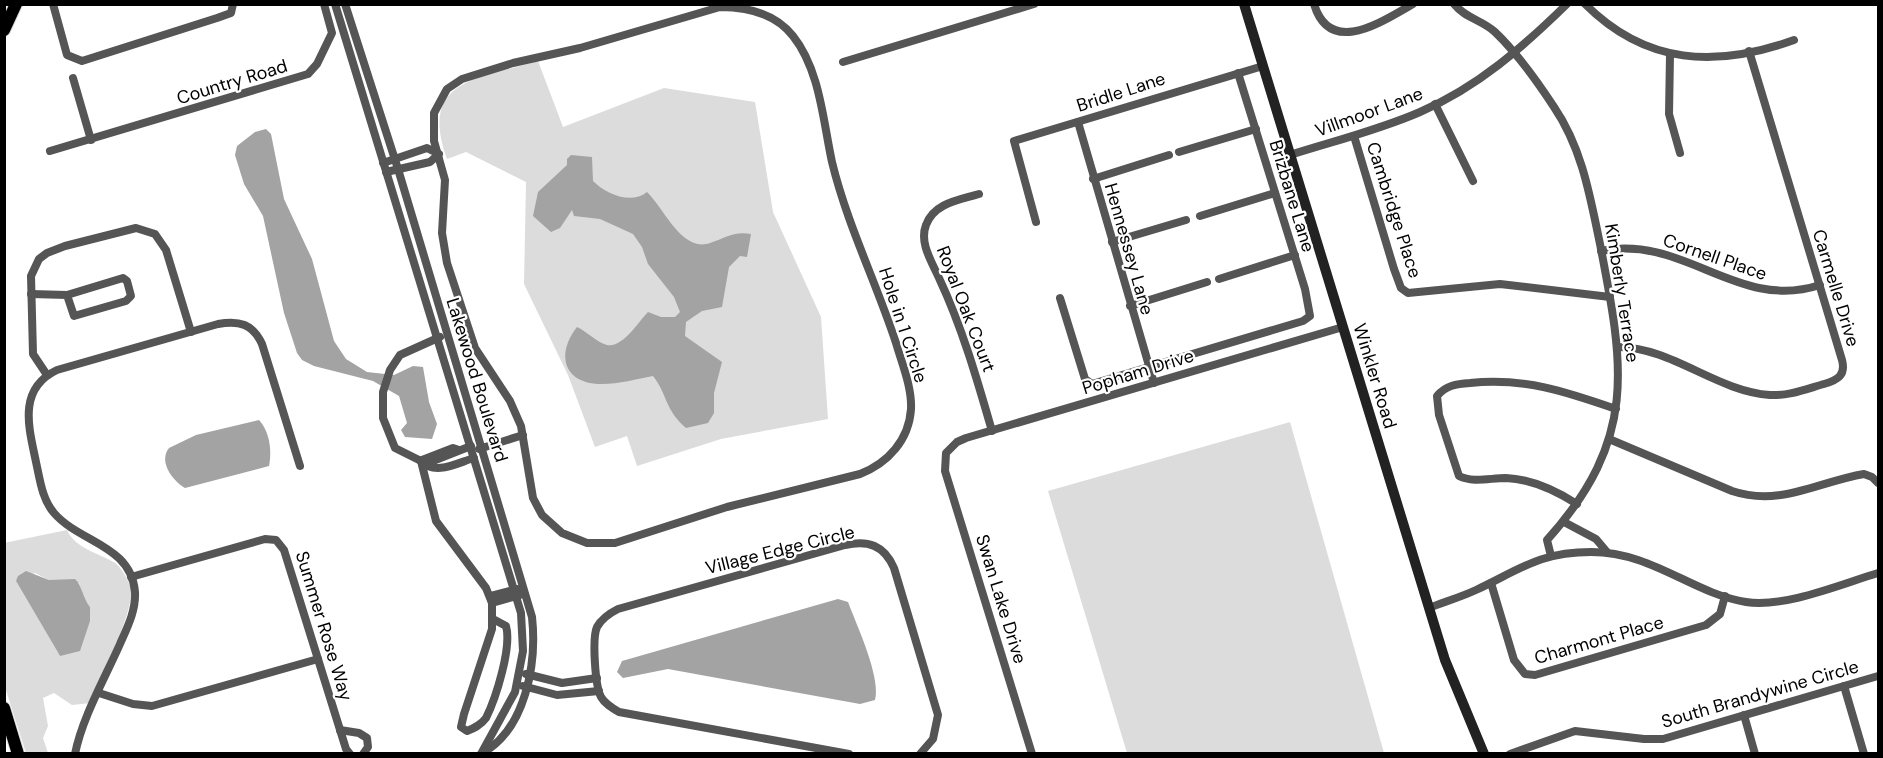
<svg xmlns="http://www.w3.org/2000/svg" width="1883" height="758" viewBox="0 0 1883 758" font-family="'DM Sans',sans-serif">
  <rect width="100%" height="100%" fill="#fff"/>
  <g fill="#dcdcdc" fill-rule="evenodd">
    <path d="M538,61L563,127L664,88L755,102L773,212L821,317L828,419L721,439L637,466L627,436L595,447L568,375L524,284L526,182L466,152L447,159C418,79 478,79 538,61Z"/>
    <polygon points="1290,422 1384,753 1127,753 1048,491"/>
    <path d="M67,530C76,549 97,552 115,563C121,567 130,582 131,590C133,616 100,676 91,703L72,705L54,693L43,698L48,726L43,738L48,753H26L5,687L4,543ZM35,573L49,580L79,583L84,601L90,607L60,656L16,581Z"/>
  </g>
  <g fill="#a3a3a3">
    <polygon points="266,129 271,134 284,199 312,259 334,341 346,359 367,372 394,375 413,366 423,367 429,402 437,424 432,439 405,437 401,430 407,423 399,396 373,381 314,366 302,360 297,353 284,313 263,216 244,184 235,155 237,146 255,132"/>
    <path d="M571,155L592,157L593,181C606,194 631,205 647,192C664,208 682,253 710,243C726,238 733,231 751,234L747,257L740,256L729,267L722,307L702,311L686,322L685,336L722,362L714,393V413L708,423L686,428C664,409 668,395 653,376C637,379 619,384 602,384C564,384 555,355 577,327C586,331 598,343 607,345C623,348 638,322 648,312L661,317H675L680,312L674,297L648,264L642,247L633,234L600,219L574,216L572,210L560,228L551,232L533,216L538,192L567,165V159Z"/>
    <path d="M259,420C270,432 272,451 269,466L185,488C173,481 158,462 169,448L196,435Z"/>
    <path d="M26,571L49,580L75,579C82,585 83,599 90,607V621L80,651L60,656L16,581L18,576Z"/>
    <path d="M838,599L848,602C857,626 881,677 875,700L860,704L668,669L623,678L617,672L622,661Z"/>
  </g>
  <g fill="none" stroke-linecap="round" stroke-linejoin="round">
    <g stroke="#dbdbdb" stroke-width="14">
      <g id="primary">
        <polyline points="4,30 16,4"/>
        <polyline points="4,708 18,754"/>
      </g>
    </g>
    <g stroke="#555" stroke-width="8">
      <polyline points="53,4 67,55 82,61 217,18 231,13 233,4"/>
      <polyline points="335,4 521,613 523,651 515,692 481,754"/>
      <path d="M345,4L398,169L532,617C537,663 526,730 481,754"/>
      <path d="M1314,4C1330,57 1381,22 1413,4"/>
      <path d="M1454,4C1465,18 1482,20 1495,32C1517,53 1537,81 1554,107C1582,148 1590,196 1600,244C1624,367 1638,439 1547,540L1551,556"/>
      <path d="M1585,4C1646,65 1716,68 1794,40"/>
      <path d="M720,7C748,7 775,13 793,36C820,70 823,121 832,162C847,224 876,282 896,343C902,364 912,387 911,409C909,440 888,463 860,474L727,507L615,543H587L562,533L542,515L533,498L521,426L510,401L475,348L447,263L442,233L445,180L434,141V113L447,89L462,79L513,63L580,48Z"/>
      <polyline points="1670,55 1669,114 1680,153"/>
      <polyline points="843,62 1034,4"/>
      <polyline points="73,78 91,140"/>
      <polyline points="1435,104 1473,181"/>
      <polyline points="1078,122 1154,383"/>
      <polyline points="1354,136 1394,269 1401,288 1408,293 1500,284 1610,297"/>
      <polyline points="50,151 308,74 317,64 332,33 324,4"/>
      <polyline points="1179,152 1256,129"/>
      <path d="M1290,155C1334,141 1379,130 1420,112C1478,87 1523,47 1567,4"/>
      <polyline points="383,163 427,148 439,154 430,162 386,172"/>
      <polyline points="1093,179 1169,155"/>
      <path d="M979,194C959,200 934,203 926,225C919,243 932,262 939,278C962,327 977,379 992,431"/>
      <polyline points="1200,216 1275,193"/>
      <polyline points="1036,222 1014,141 1263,66"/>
      <polyline points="1112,242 1186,220"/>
      <path d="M1601,251C1685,234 1737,312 1820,285"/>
      <polyline points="1219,279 1295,255"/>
      <polyline points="31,294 67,295 123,278 127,281 131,296 126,301 74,316 67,295"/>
      <polyline points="1060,298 1085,379 1092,384 1303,321 1310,316 1305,289 1238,73"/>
      <polyline points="1130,306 1207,282"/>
      <polyline points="440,337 400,355 390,370 383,392 383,418 395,448 421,461 433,461 471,446"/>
      <path d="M1619,347C1673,348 1716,391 1770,395C1789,396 1806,389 1824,384C1838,380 1846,375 1842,360L1749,51"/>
      <polyline points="47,375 33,354 31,276 39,259 47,253 65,246 136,228 155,234 166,250 191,332"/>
      <path d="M1609,439L1732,491C1780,507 1817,482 1864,474L1872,477L1878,483"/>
      <polyline points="479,449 523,435"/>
      <polyline points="422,460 453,448 459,450"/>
      <path d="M421,461L436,521L486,588L492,603V629L464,714L461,727L467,731C474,728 481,725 486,718C496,698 512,647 506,626L493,619"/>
      <path d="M421,461C435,476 457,463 474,458"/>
      <path d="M1577,504C1555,490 1532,479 1506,478C1490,478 1473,483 1459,476L1439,415L1437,396C1446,385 1457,384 1470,383C1523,377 1567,392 1616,409"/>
      <polyline points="1564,522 1596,539 1607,552"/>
      <polyline points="131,577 265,539 276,540 284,550 346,749 350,754"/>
      <polyline points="1491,583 1514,660 1525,674 1535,675 1706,625 1720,614 1725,596"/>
      <polyline points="490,596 517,589"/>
      <polyline points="492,603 520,595"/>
      <path d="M1429,608C1444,602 1461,597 1476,590C1519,570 1539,552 1591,552C1653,552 1691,593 1746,602C1785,608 1841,584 1878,573"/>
      <polyline points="526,674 562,683 597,678"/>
      <polyline points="523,686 557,695 599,691"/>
      <polyline points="1844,686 1864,754"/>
      <polyline points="99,693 133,704 152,706 318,659"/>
      <polyline points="1744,715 1755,754"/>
      <polyline points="340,730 359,733 367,738 368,747 363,754"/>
      <path d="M75,754C82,718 105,678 120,644C127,628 136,611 135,592C131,545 80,543 54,513C42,499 40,480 36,462C29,428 17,389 57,370L218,324C239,320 253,324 262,344L300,466"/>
      <path d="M849,754L619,712C612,708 605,704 601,697C595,686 592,638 597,627C602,618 610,613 618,609L845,545C868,540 884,545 894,568L938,715L933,739L920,754"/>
      <polyline points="1032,754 945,471 946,453 957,442 966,438 1343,327"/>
      <polyline points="1510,754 1575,731 1644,739 1663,739 1878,676"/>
    </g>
    <polyline stroke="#222" stroke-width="10" points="1244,4 1445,660 1484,754"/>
    <use href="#primary" stroke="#000" stroke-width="12"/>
  </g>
  <g text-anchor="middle" stroke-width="4.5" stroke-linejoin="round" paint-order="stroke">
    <g font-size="18" fill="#000" stroke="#fff">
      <text transform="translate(232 82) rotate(-17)" y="6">Country Road</text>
      <text transform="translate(1121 92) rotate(-18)" y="6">Bridle Lane</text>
      <text transform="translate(1369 112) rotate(-20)" y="6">Villmoor Lane</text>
      <text transform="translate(1292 196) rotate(73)" y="6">Brizbane Lane</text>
      <text transform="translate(1394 210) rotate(72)" y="6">Cambridge Place</text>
      <text transform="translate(1129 249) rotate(74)" y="6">Hennessey Lane</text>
      <text transform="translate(1715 257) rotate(19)" y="6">Cornell Place</text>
      <text transform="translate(1836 288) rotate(73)" y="6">Carmelle Drive</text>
      <text transform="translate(1622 293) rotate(81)" y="6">Kimberly Terrace</text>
      <text transform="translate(966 309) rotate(69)" y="6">Royal Oak Court</text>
      <text transform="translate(903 325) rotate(72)" y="6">Hole in 1 Circle</text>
      <text transform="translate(1138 372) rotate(-17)" y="6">Popham Drive</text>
      <text transform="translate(1375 376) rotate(73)" y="6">Winkler Road</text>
      <text transform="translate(477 380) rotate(73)" y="6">Lakewood Boulevard</text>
      <text transform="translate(780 550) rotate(-14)" y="6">Village Edge Circle</text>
      <text transform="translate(1001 599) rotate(73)" y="6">Swan Lake Drive</text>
      <text transform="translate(324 626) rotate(73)" y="6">Summer Rose Way</text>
      <text transform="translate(1599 640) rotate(-16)" y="6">Charmont Place</text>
      <text transform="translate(1760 694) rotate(-16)" y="6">South Brandywine Circle</text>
    </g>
  </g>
  <rect width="1883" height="758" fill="none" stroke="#000000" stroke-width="12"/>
</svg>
